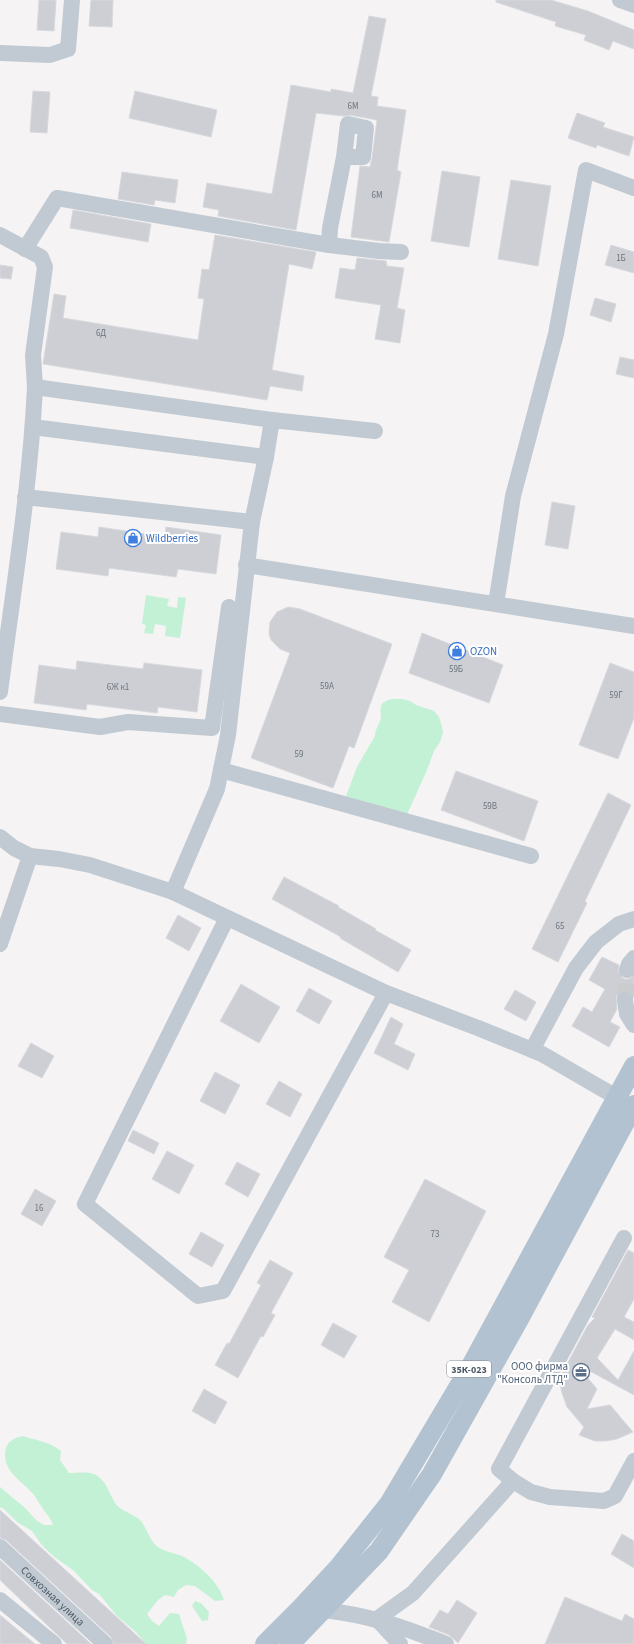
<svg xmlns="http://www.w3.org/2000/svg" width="634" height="1644" viewBox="0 0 634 1644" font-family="'Source Sans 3',sans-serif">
  <rect width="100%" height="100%" fill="#f5f3f3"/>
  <g fill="#c3f1d5">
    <polygon points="146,595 169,599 167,606 177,608 178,597 186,598 180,638 165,636 166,626 155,624 153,634 144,633 146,625 142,624"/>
    <path d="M392,699H402L410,701L416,705L434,711L439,717L442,727L443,733L440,742L434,751L427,770L405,819L346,796L357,767L375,736C375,729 380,724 381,717C381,714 380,709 381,706C382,702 388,700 392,699Z"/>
    <path d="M23,1436C37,1441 49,1441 61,1451L60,1460L69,1473C78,1473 89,1471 96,1475C107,1482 109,1493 115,1503C121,1512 133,1513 140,1520C147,1528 150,1542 159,1548C166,1552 175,1553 182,1556C198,1564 219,1582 224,1600L215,1601L195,1586L186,1585L178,1590L174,1597L165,1595L158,1600L147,1614L152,1621L159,1626L170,1613L179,1614L187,1639L186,1644H146L136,1632L117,1616L99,1594L92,1590L74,1571L53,1556L41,1544L32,1531L17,1522L4,1509L0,1507V1487L25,1508L37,1521L44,1525H53C50,1516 44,1512 40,1504C38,1502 37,1499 35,1496C23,1481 0,1471 6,1448C9,1440 15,1438 23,1436Z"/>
    <polygon points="195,1601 201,1603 209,1612 208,1620 202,1621 192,1606"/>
  </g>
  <g fill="#cdcfd5" stroke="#d7d9de">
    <polygon points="39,0 56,0 54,31 37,30"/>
    <polygon points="91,0 113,0 112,27 89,26"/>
    <polygon points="496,0 551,0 588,11 634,30 634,49 613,41 609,50 584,40 586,35 555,26 556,22 496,2"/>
    <polygon points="369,16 386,19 371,96 378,97 377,106 406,110 397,170 401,172 389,242 351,237 360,166 370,167 372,158 377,120 350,115 344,116 316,113 296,230 218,216 219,210 203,207 207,183 272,194 291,85 331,92 331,89 353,93"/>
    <polygon points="33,91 50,92 47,133 30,132"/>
    <polygon points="135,91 217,110 211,137 129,118"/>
    <polygon points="577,113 605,123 603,127 634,137 629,156 597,145 596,148 568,138"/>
    <polygon points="442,171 480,177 469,247 431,241"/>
    <polygon points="122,172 178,180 175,203 155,200 154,205 118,199"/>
    <polygon points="511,180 551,186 538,266 498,259"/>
    <polygon points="73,210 151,224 148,242 70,228"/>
    <polygon points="215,235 316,252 312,269 289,264 272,370 304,376 302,391 270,386 267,400 43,364 54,294 66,296 63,318 198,340 204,299 198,298 202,269 209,270"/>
    <polygon points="611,245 634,252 634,273 605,265"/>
    <polygon points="357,258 386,261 387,266 404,268 397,308 405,310 400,343 375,339 381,305 335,298 340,268 355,270"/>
    <polygon points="0,265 13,267 11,279 0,278"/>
    <polygon points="595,298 616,304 611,322 590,315"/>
    <polygon points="620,357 634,360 634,378 616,374"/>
    <polygon points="552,502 575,506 568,549 545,545"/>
    <polygon points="99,527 165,537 166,527 221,535 216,574 178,569 176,577 109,568 108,576 56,569 61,532 98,537"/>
    <polygon points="288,607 300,609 392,644 354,748 349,746 333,788 251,758 290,653 280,649 271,640 269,634 270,622 277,612"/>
    <polygon points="422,633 503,665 489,703 409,673"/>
    <polygon points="77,661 143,669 144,663 202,670 197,712 158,707 157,713 87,704 86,710 34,703 39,665 76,670"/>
    <polygon points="610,663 634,672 634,718 618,759 579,745"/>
    <polygon points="456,771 538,801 524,841 441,810"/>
    <polygon points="608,793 631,805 585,901 587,903 558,962 532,949"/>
    <polygon points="284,877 339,906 338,907 376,929 375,930 411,950 398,972 340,938 341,937 272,899"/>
    <polygon points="178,915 201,928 189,951 166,938"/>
    <polygon points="602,957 619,965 618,972 624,979 629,979 634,976 634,998 629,991 624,991 619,992 616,997 617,1009 610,1022 620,1027 609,1047 572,1026 583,1007 592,1012 605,989 589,980"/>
    <polygon points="241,984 280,1007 259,1043 220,1021"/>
    <polygon points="309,988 332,1001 319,1024 296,1011"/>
    <polygon points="515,990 536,1002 526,1021 504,1009"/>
    <polygon points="391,1017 403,1024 394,1044 415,1054 408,1070 374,1053"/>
    <polygon points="31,1043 54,1056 42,1078 18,1066"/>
    <polygon points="215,1072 240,1085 225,1114 200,1101"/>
    <polygon points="279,1081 302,1094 290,1117 266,1104"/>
    <polygon points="133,1130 159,1143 154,1154 128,1141"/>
    <polygon points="167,1151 194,1165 179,1194 152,1179"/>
    <polygon points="237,1162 260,1174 248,1197 225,1184"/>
    <polygon points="425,1179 486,1211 429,1322 392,1302 409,1270 384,1257"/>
    <polygon points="35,1189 56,1201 42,1226 21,1214"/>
    <polygon points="201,1232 224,1245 212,1267 189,1254"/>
    <polygon points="628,1250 634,1253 634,1299 624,1317 634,1322 634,1340 615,1329 597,1358 618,1380 634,1351 634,1395 575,1363 597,1389 587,1409 610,1405 633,1432 617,1439 606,1441 595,1441 579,1435 584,1427 567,1407 562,1393 559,1379 588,1325 595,1318 592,1317"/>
    <polygon points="270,1260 293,1273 271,1313 275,1315 263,1337 261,1336 238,1378 215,1365 227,1343 229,1344 261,1285 257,1283"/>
    <polygon points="333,1323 357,1336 344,1358 321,1345"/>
    <polygon points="204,1389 227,1402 215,1424 192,1411"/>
    <polygon points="0,1510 146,1644 114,1644 111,1637 6,1540 0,1538"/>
    <polygon points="622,1534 634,1541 634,1568 611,1554"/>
    <polygon points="0,1560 91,1644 67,1644 0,1580"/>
    <polygon points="565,1597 622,1621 625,1614 634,1619 634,1644 545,1644"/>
    <polygon points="457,1600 477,1613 458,1643 449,1635 429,1627 440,1610 448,1614"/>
    <polygon points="0,1615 35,1644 0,1644"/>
  </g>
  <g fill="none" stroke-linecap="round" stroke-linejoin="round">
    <polyline stroke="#caccce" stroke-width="16" stroke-dasharray="16 8" stroke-linecap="butt" points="625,1000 627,970"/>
    <g stroke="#c1cad2" stroke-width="16">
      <polyline points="620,0 634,5"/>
      <polyline points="0,53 50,55 68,49 72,0"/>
      <polyline points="0,235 41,257 45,267 33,355 35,387 272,420 266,457 252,522 228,735 217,789 173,892 386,993 478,1028 542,1054 618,1098"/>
      <polyline points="329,245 330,228 344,157 363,157 366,128 348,124 344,157"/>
      <polyline points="25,249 57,198 329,245 379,251 401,252"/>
      <polyline points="272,420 375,431"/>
      <polyline points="33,427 266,457"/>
      <polyline points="25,497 252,522"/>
      <polyline points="246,565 634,626"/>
      <polyline points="496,604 513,496 556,334 586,170 634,188"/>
      <path d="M0,692C13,591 30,489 35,387"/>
      <polyline points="0,714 100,727 128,722 212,728 229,607"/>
      <polyline points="221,770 531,856"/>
      <polyline points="0,837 14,848 30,856 59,859 90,865 173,892"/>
      <polyline points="227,918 85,1204 198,1296 223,1291 386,993"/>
      <polyline points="0,944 30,856"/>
      <polyline points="627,970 629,964 634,958"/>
      <polyline points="625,1000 627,1014 634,1025"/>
      <polyline points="532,1050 576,968 596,942 619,924 634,919"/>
      <polyline points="513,1481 499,1469 624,1238"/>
      <path id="s1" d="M0,1547L105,1644"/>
      <polyline points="0,1600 54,1644"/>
      <path d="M323,1610C369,1615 403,1627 446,1644"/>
      <polyline points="400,1644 377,1619 413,1593 513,1481 531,1492 550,1497 604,1501 615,1496 634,1461"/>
    </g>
    <g stroke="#b3c2d1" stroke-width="20">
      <polyline points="265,1644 300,1609 339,1567 389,1504 471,1366 634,1066"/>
      <polyline points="290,1644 379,1551 432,1474 519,1319 634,1105"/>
    </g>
  </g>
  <defs>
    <g id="shop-ring" transform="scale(0.9)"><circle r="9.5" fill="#fff" stroke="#3f7fe0" stroke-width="1.5"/><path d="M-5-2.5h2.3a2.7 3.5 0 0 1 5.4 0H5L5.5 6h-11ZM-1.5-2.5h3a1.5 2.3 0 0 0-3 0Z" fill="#3f7fe0"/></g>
    <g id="office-ring" transform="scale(0.9)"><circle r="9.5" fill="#fff" stroke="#5c6f8a" stroke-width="1.5"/><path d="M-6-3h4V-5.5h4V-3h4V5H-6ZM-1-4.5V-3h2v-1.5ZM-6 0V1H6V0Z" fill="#5c6f8a"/></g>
  </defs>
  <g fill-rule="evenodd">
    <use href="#shop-ring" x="133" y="538"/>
    <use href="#shop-ring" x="457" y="651"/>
    <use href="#office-ring" x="581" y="1372"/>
  </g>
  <g text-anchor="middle" stroke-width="4" stroke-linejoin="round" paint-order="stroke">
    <g font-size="9" fill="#6b747e">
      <text x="353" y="109">6М</text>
      <text x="377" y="198">6М</text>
      <text x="621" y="261">1Б</text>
      <text x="101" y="336">6Д</text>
      <text x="456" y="672">59Б</text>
      <text x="327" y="689">59А</text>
      <text x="118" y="690">6Ж к1</text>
      <text x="616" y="698">59Г</text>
      <text x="299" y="757">59</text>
      <text x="490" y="809">59В</text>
      <text x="560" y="929">65</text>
      <text x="39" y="1211">16</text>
      <text x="435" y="1237">73</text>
    </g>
    <rect fill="#fff" stroke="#808990" stroke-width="1" x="447" y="1361" width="44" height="16" rx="3"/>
    <g font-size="10" font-weight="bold" fill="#4a5661">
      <text x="469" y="1373">35К-023</text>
    </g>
    <g font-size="11" fill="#366cbe" stroke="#fff" text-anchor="start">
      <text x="146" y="542">Wildberries</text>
      <text x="470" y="655">OZON</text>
    </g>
    <g font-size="11" fill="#4e5e75" stroke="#fff" text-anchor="end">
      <text x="568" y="1370">ООО фирма<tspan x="568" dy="13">"Консоль ЛТД"</tspan></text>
    </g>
    <g font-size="11" fill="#4a5661" stroke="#fff">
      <text dy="4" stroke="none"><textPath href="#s1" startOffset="72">Совхозная улица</textPath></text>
    </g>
  </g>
</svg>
